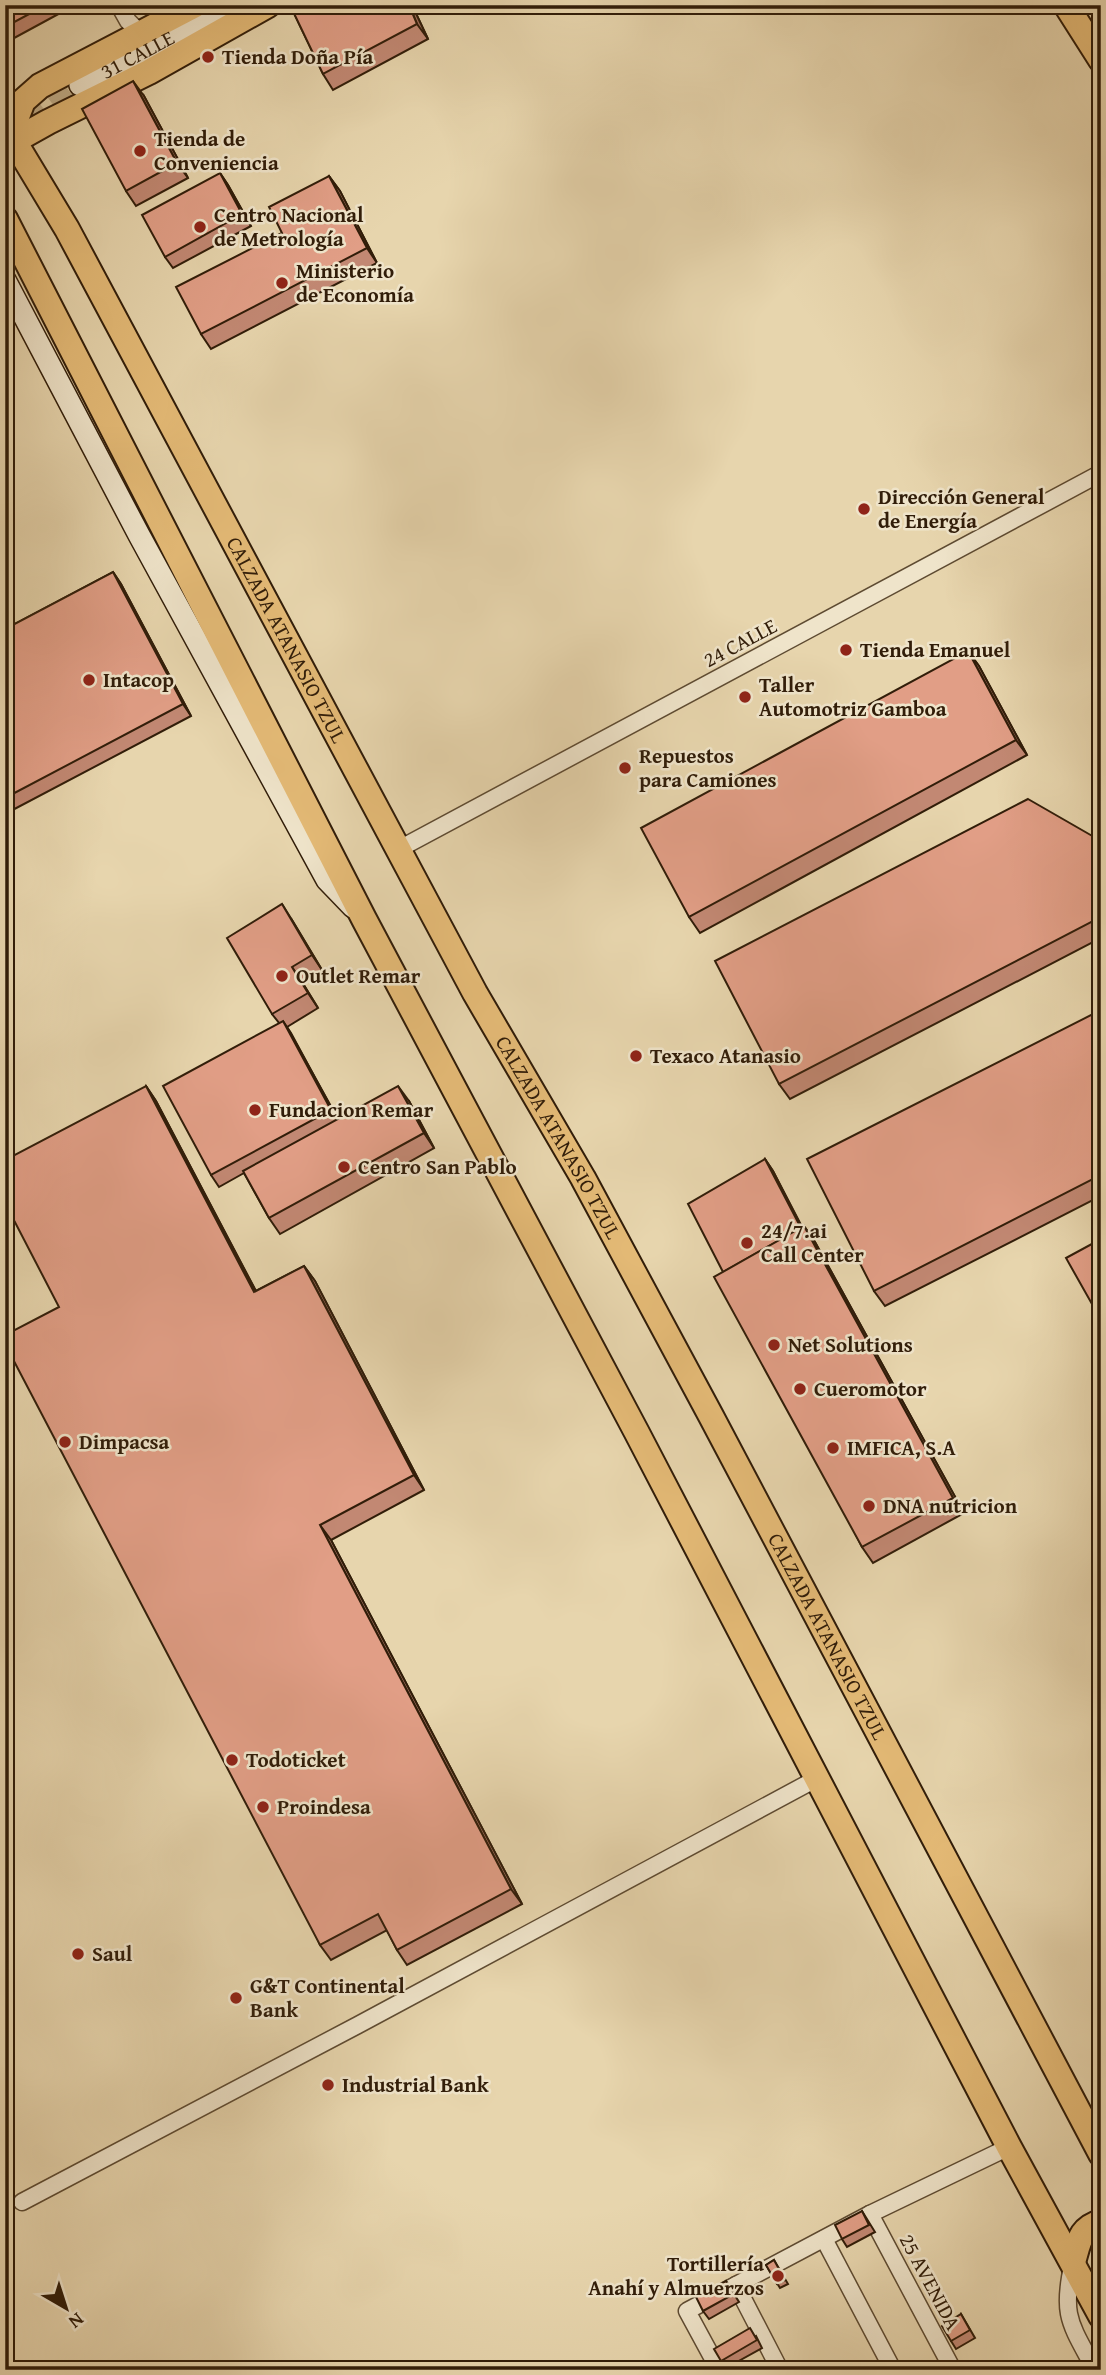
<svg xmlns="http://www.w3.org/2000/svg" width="1106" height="2375" viewBox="0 0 1106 2375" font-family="'Gentium Book Plus',serif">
  <rect width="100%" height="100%" fill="#e7d5ad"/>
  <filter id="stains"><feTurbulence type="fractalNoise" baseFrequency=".00286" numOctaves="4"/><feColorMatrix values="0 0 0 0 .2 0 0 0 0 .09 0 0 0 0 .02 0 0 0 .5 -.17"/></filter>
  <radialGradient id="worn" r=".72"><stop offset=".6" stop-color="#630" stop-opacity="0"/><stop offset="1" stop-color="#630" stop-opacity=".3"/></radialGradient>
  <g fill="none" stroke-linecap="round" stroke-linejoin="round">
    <polyline stroke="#c3b08c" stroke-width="21" stroke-dasharray="21 10" stroke-linecap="butt" points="28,123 80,85"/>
    <g stroke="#5e4b32" stroke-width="19">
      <g id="street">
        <polyline points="119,5 128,21 140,33"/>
        <polyline points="399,849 1101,473"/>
        <polyline points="22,2202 358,2025 816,1779"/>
        <polyline points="870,2214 953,2370"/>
        <polyline points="824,2239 893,2370"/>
        <path d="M1073,2262C1061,2316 1070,2323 1095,2370"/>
        <polyline points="736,2285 780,2370"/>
        <polyline points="719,2370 687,2311 870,2214 1009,2147"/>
      </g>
    </g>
    <g stroke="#311d09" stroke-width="24">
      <g id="secondary">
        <path id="s1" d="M80,85L232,5"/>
        <polyline points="5,280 139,535 327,880 353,907"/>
      </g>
    </g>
    <g stroke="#311d09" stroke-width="28">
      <g id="primary">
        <polyline points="1066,5 1101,60"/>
        <path id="s2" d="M5,126L67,229L475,993L583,1178L711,1416L1101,2154"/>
        <polyline points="10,135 23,101 40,86 195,5"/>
        <polyline points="14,141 48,122 149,72 268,5"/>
        <polyline points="5,219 364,919 636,1431 1009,2147 1101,2316"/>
        <path d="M1073,2262C1079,2243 1079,2228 1101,2222"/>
      </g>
    </g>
    <use href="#street" stroke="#efe4ca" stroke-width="16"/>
    <use href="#secondary" stroke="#efe4ca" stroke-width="21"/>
    <use href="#primary" stroke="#e4ba76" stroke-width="24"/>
  </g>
  <g fill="#c28873" stroke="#311d09" stroke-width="2">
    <polygon points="5,5 75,5 5,43"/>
    <polygon points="155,5 172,5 160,12"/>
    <polygon points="290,5 412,5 428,39 333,90 323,74"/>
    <polygon points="144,96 188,178 136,206 126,191"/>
    <polygon points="220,173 228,185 251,226 173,268 165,257"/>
    <polygon points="329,176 340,191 377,263 211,349 201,334"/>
    <polygon points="113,572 121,584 191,716 5,814 5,629"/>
    <polygon points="968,651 979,666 1027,755 700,933 689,917"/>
    <polygon points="1101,841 1101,938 790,1099 779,1084"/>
    <polygon points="292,920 322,970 302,982 318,1008 287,1027 338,1119 409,1101 434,1148 280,1234 269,1218 244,1173 219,1187 211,1175 279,1023 272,1014"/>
    <polygon points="1101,1010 1101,1196 885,1306 874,1291"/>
    <polygon points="146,1086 156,1101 256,1291 304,1266 315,1281 424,1490 331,1540 522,1904 407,1965 397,1950 387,1930 331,1960 320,1945 59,1307"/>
    <polygon points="765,1159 773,1171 802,1228 804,1226 815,1242 964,1513 873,1563 862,1547 723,1272"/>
    <polygon points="862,2211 875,2232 847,2247 842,2239"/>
    <polygon points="774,2260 788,2284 780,2288 766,2265"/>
    <polygon points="726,2281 739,2302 709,2319 703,2311"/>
    <polygon points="961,2314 975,2338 956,2349 951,2341"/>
    <polygon points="756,2336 762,2348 726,2368 721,2361"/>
  </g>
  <g fill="#9e6f5e" stroke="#311d09" stroke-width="2">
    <polygon points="409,5 412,5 428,39 417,24"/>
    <polygon points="133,81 144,96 188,178 177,163"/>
    <polygon points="220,173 228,185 251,226 242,214"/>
    <polygon points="329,176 340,191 377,263 367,248"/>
    <polygon points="113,572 121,584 191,716 183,704"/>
    <polygon points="968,651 979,666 1027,755 1016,740"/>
    <polygon points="282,904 292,920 322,970 312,955"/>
    <polygon points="292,967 302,982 318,1008 308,993"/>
    <polygon points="283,1021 291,1033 339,1122 331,1110"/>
    <polygon points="146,1086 156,1101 264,1307 254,1292"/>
    <polygon points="398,1086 409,1101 434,1148 424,1133"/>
    <polygon points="765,1159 773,1171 811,1244 803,1232"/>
    <polygon points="804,1226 815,1242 964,1513 953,1498"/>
    <polygon points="304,1266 315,1281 424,1490 414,1475"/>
    <polygon points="320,1525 331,1540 522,1904 511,1889"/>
  </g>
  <g fill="#e19e86" stroke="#311d09" stroke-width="2">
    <polygon points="6,5 46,5 5,27"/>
    <polygon points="290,5 409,5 417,24 323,74"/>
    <polygon points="133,81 177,163 126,191 82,109"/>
    <polygon points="220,173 242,214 165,257 142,215"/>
    <polygon points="329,176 367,248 201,334 176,287 282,233 269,207"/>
    <polygon points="113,572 183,704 5,798 5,629"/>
    <polygon points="968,651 1016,740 689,917 641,828"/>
    <polygon points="1028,799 1101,841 1101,917 779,1084 715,961"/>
    <polygon points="282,904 312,955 292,967 308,993 272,1014 227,938"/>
    <polygon points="1101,1010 1101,1175 874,1291 807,1159"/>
    <polygon points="283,1021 331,1110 211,1175 163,1086"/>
    <polygon points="146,1086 254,1292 304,1266 414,1475 320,1525 511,1889 397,1950 378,1914 320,1945 5,1344 5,1335 59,1307 5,1203 5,1160"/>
    <polygon points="398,1086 424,1133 269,1218 243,1171"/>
    <polygon points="765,1159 801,1228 723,1272 688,1204"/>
    <polygon points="804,1226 953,1498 862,1547 714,1277"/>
    <polygon points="1101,1239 1101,1320 1066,1258"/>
    <polygon points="862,2211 869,2225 842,2239 835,2225"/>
    <polygon points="774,2260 785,2280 777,2284 766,2265"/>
    <polygon points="726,2281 734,2294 703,2311 696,2297"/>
    <polygon points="961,2314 970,2330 951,2341 942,2326"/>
    <polygon points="750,2328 757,2340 721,2361 714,2349"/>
    <polygon points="944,2363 948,2370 932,2370"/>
  </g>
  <g fill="#8f2418" stroke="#efe4ca" stroke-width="2.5">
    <circle cx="208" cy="57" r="7"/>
    <circle cx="140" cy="151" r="7"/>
    <circle cx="200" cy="227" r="7"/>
    <circle cx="282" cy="283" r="7"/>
    <circle cx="864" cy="509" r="7"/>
    <circle cx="846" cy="650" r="7"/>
    <circle cx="89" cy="680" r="7"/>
    <circle cx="745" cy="697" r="7"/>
    <circle cx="625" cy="768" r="7"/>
    <circle cx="282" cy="976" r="7"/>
    <circle cx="636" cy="1056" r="7"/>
    <circle cx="255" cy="1110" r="7"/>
    <circle cx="344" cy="1167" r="7"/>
    <circle cx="747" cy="1243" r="7"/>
    <circle cx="774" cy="1345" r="7"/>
    <circle cx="800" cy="1389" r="7"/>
    <circle cx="65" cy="1442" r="7"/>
    <circle cx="833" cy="1448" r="7"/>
    <circle cx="869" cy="1506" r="7"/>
    <circle cx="232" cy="1760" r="7"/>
    <circle cx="263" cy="1807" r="7"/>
    <circle cx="78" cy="1954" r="7"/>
    <circle cx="236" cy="1998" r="7"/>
    <circle cx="328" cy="2085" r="7"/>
    <circle cx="778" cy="2276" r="7"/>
  </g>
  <g text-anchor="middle" stroke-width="5" stroke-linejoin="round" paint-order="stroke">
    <g font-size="21" fill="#311d09" stroke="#efe4ca">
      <text dy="7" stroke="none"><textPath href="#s1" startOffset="65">31 CALLE</textPath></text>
      <text dy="7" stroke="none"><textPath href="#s2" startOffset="586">CALZADA ATANASIO TZUL</textPath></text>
      <text transform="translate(740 643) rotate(-28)" y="7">24 CALLE</text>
      <text dy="7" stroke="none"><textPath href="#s2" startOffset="1153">CALZADA ATANASIO TZUL</textPath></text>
      <text dy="7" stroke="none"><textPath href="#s2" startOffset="1720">CALZADA ATANASIO TZUL</textPath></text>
      <text transform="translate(930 2282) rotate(62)" y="7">25 AVENIDA</text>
    </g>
    <g font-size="21" font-weight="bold" fill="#311d09" stroke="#efe4ca" text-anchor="start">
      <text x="222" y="64">Tienda Doña Pía</text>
      <text x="154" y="146">Tienda de<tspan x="154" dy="24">Conveniencia</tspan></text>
      <text x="214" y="222">Centro Nacional<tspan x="214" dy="24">de Metrología</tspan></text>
      <text x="296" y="278">Ministerio<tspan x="296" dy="24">de Economía</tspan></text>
      <text x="878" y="504">Dirección General<tspan x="878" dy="24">de Energía</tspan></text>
      <text x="860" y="657">Tienda Emanuel</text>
      <text x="103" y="687">Intacop</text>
      <text x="759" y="692">Taller<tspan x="759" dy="24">Automotriz Gamboa</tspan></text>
      <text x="639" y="763">Repuestos<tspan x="639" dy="24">para Camiones</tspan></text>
      <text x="296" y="983">Outlet Remar</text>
      <text x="650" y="1063">Texaco Atanasio</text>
      <text x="269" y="1117">Fundacion Remar</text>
      <text x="358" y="1174">Centro San Pablo</text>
      <text x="761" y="1238">24/7.ai<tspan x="761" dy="24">Call Center</tspan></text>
      <text x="788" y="1352">Net Solutions</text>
      <text x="814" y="1396">Cueromotor</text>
      <text x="79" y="1449">Dimpacsa</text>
      <text x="847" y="1455">IMFICA, S.A</text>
      <text x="883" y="1513">DNA nutricion</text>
      <text x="246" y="1767">Todoticket</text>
      <text x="277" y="1814">Proindesa</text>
      <text x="92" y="1961">Saul</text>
      <text x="250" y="1993">G&amp;T Continental<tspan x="250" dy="24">Bank</tspan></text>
      <text x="342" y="2092">Industrial Bank</text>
      <text x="764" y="2271" text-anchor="end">Tortillería<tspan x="764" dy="24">Anahí y Almuerzos</tspan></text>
    </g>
  </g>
  <rect width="1106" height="2375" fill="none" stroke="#e7d5ad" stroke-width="28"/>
  <rect x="7" y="7" width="1092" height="2361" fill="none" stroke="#311d09" stroke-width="3.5"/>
  <rect x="14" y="14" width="1078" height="2347" fill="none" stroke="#311d09" stroke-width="2"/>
  <g transform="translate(66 2308) rotate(141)" stroke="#efe4ca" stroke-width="5" paint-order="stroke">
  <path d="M0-5L12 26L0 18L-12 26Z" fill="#311d09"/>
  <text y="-10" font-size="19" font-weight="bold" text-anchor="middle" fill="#311d09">N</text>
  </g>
  <rect width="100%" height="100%" filter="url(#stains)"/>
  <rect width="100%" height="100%" fill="url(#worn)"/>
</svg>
